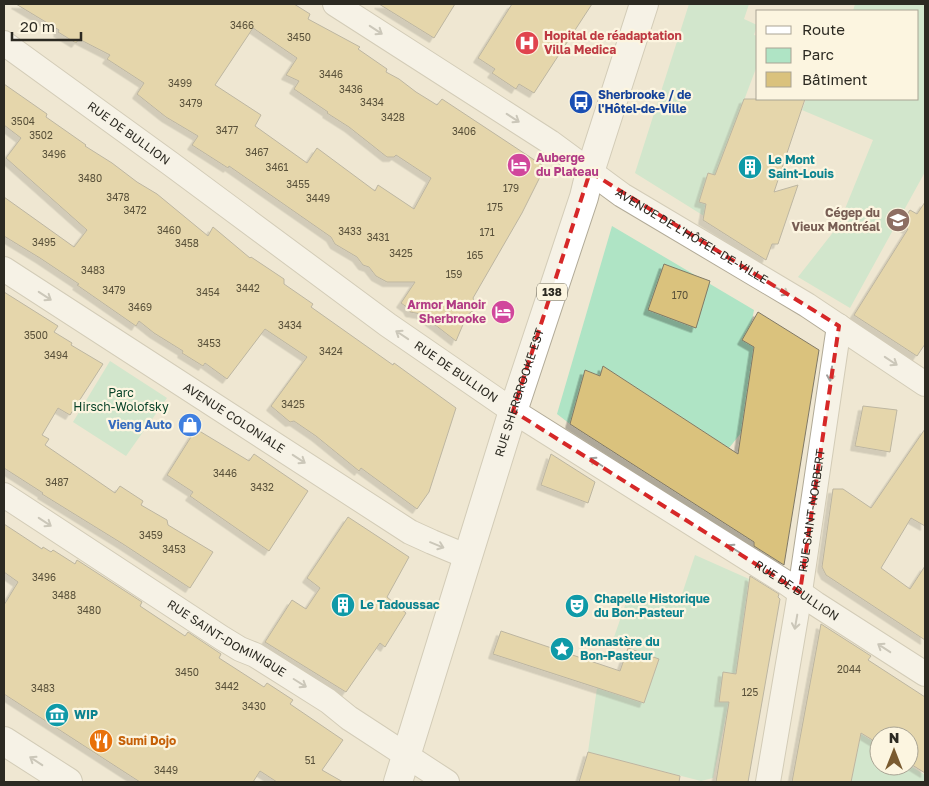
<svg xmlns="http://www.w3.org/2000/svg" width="929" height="786" viewBox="0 0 929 786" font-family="'Golos Text',sans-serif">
  <defs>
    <filter id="shadow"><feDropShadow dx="-4.5" dy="4.5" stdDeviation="0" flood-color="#0004"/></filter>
  </defs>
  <rect width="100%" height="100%" fill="#efe7d2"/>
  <g fill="#afe4c5">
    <polygon points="689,4 749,4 744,19 757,25 754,35 758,36 758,63 716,175 708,173 699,202 707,205 704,216 635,173"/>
    <polygon points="855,4 925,4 925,172 850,308 798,277 838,226 873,140 802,110 806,99 918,99 918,11 853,11"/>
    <polygon points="612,226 754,310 751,325 754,347 741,433 729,448 603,366 600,376 585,370 570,424 557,414"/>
    <polygon points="110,361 167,398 126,456 73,422"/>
    <polygon points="695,555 749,579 736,674 719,702 729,702 713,778 701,781 588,752 597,688 644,703 659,659 612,643 630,591 678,606"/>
    <polygon points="861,734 879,745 879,766 909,766 909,765 925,775 925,782 851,782"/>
  </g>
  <g fill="#dac27d" stroke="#807966" fill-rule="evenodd" filter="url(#shadow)">
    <path d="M16,4H294L310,14L308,19L360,47L358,49L387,69L386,72L399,79L416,92L437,105L442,99L545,167L522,213L473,298L477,308L467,315L456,341L421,314L410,312L408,308L401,303L415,282H387L376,276L369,267L363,265L357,257L335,244L331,237L229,166L228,168L192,145L198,136L166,117L137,94L144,83L107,59L110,55L79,39L76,43L58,32L59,30ZM253,28L297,58L286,75L299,81L294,89L328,112L327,113L349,127L387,157H394L396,155L431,178L414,209L378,185L375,191L317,148L307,163L255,126L261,115L215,85Z"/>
    <polygon points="379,4 455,4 434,38"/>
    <polygon points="512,4 592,4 534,93 519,84 516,89 492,73 495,69 478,58"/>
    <polygon points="4,84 47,114 46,117 86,145 85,146 112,163 137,182 157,194 208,236 213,227 250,258 251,257 284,279 284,284 313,304 311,307 393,365 394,363 456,408 429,492 417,509 361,468 359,471 316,436 294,421 290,422 271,406 307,357 265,329 227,379 205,363 203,366 182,353 183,351 154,333 139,321 136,326 77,285 79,284 40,258 4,236 4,197 74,247 87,230 6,158 21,138 4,125"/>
    <polygon points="744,99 805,99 774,192 798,185 778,244 772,244 766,260 703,220 706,204 699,202 708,173 715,175"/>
    <polygon points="925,202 925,344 917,356 854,315 908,229 900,225 910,210 917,214"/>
    <polygon points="664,264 710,281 696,328 648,310"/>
    <polygon points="4,292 58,326 54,332 72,343 71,345 103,364 70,415 58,408 42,435 49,439 45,445 115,493 120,486 143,501 141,505 167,520 168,525 213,552 190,588 123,544 42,494 43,493 4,468"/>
    <polygon points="758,312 819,350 784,565 754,546 754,542 570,424 585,370 600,376 603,366 738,454 754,347 742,340"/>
    <polygon points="863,406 897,410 890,452 855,446"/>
    <polygon points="196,429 249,461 254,454 308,491 269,551 190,496 193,492 167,475"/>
    <polygon points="925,429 925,526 911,518 881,568 910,589 925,566 925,640 826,575 822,567 833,489 843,489 871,508"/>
    <polygon points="551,454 595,482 588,503 541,485"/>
    <polygon points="348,517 409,557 387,597 406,613 385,647 380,643 346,692 265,642 292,600 306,609 320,588 307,578"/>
    <polygon points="4,524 42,549 43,547 51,552 53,550 75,564 77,560 142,602 140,606 185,636 188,632 221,654 219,658 264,687 267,683 293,700 290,704 343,740 322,770 343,782 277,782 260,771 253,782 140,782 4,694 4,605 18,582 4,572"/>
    <polygon points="750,576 779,594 778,597 780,599 748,782 716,782 729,702 719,702 723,672 736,674"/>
    <polygon points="821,624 871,656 868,660 925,697 925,773 909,763 909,736 879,736 879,744 861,733 851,782 792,782"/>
    <polygon points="501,631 620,671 628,648 659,659 644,703 493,654"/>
    <polygon points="588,752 680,776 679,782 579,782"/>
  </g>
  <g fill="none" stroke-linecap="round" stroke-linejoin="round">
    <g stroke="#b1aa97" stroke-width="26">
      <g id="minor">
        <path id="s1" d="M335,4L550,142L622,195L807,305L925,384"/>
        <path id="s2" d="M4,43L171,164L388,325L513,411L785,582L816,604L925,674"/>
        <path id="s3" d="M4,269L410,532L432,542L468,557"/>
        <path id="s4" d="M4,495L222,638L240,649L255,655L328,701L349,718L447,782"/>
        <path id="s5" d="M768,782L798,605L839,326"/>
      </g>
    </g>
    <g stroke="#b1aa97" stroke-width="30">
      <polyline id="secondary" points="4,741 68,782"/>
    </g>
    <g stroke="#b1aa97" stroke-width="30">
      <g id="primary">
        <path id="s6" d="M398,782L513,411L584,197L590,172L644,4"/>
      </g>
    </g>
    <use href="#minor" stroke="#fff" stroke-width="24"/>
    <use href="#secondary" stroke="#fff" stroke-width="28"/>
    <use href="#primary" stroke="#fff" stroke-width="28"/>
  </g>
  <defs><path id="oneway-shaft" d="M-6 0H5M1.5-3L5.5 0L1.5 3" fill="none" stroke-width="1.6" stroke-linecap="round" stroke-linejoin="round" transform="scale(1.25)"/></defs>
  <g stroke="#a09f9c">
    <use href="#oneway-shaft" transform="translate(376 30) rotate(33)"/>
    <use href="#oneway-shaft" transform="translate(513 118) rotate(33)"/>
    <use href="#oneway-shaft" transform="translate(782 291) rotate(31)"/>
    <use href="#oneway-shaft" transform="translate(45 296) rotate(33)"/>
    <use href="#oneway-shaft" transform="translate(402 335) rotate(-146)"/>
    <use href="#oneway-shaft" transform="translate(891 361) rotate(34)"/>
    <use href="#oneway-shaft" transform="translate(831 374) rotate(98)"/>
    <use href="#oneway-shaft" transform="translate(299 459) rotate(33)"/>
    <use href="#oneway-shaft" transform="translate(596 462) rotate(-148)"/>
    <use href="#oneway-shaft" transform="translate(45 522) rotate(33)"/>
    <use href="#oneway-shaft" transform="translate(437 545) rotate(22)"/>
    <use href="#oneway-shaft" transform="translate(734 549) rotate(-148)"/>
    <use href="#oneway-shaft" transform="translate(796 622) rotate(100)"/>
    <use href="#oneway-shaft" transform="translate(884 648) rotate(-147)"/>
    <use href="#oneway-shaft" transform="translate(300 683) rotate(32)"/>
    <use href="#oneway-shaft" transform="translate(36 761) rotate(-147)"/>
  </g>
  <path d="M0 0H929V786H0ZM590,172L839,326L800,592L513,411Z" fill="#efe7d2" fill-opacity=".55" fill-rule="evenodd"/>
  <path fill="none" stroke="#d62828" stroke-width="4" stroke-dasharray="10 6" stroke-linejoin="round" d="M590,172L839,326L800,592L513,411Z"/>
  <defs>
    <g id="hospital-disc" transform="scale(1.25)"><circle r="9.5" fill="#e0444e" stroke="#fcf5e0"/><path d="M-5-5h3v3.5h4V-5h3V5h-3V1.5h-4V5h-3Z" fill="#fff"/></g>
    <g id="bus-disc" transform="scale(1.25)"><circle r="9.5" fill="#1a4fb4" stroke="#fcf5e0"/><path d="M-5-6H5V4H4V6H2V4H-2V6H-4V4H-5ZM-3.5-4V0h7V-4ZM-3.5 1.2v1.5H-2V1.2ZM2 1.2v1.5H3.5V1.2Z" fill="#fff"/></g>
    <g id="hotel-disc" transform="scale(1.25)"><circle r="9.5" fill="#d1479c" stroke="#fcf5e0"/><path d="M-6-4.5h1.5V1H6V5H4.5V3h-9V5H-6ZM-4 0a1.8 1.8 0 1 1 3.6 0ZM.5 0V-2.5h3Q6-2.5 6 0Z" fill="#fff"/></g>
    <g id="building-disc" transform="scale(1.25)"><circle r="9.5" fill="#0f9aa8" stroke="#fcf5e0"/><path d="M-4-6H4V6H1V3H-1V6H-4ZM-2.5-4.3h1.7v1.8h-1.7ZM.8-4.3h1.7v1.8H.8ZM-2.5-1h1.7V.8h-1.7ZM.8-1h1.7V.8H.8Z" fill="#fff"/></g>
    <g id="university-disc" transform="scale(1.25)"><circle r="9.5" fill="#8d6e63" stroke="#fcf5e0"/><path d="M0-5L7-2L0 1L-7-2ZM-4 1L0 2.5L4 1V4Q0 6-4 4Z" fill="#fff"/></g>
    <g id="shop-disc" transform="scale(1.25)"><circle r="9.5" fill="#3f7fe0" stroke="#fcf5e0"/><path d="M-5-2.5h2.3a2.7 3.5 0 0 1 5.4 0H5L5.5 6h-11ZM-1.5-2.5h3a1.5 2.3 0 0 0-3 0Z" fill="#fff"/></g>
    <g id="theatre-disc" transform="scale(1.25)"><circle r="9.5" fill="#0f9aa8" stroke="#fcf5e0"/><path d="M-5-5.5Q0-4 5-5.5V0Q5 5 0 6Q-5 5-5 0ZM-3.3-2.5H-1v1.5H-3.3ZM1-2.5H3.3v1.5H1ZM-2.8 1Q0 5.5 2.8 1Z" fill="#fff"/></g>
    <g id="sight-disc" transform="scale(1.25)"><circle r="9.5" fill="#0f9aa8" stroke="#fcf5e0"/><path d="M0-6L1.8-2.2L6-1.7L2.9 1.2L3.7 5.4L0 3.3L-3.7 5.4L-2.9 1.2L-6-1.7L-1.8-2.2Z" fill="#fff"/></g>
    <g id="museum-disc" transform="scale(1.25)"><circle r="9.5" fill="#0f9aa8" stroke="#fcf5e0"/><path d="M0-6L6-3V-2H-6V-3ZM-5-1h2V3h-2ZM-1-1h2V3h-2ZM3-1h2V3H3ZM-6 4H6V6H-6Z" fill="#fff"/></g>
    <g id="restaurant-disc" transform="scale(1.25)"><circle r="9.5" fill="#e8710a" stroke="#fcf5e0"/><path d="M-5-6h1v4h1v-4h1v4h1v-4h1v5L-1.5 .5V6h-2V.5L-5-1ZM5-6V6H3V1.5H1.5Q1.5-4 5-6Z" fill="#fff"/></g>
  </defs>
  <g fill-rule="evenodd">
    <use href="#hospital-disc" x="527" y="43"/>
    <use href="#bus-disc" x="581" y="102"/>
    <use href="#hotel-disc" x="519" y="165"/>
    <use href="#building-disc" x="750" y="167"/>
    <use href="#university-disc" x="898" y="220"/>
    <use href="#hotel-disc" x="503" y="312"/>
    <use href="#shop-disc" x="190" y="425"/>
    <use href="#building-disc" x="343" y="605"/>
    <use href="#theatre-disc" x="577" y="606"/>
    <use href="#sight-disc" x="562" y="649"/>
    <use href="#museum-disc" x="57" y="715"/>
    <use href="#restaurant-disc" x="101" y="741"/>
  </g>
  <g text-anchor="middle" stroke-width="4.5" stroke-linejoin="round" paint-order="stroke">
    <g font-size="10" fill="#585039">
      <text x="242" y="29">3466</text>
      <text x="299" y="41">3450</text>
      <text x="331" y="78">3446</text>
      <text x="180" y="87">3499</text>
      <text x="351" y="93">3436</text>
      <text x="372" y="106">3434</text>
      <text x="191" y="107">3479</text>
      <text x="393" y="121">3428</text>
      <text x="23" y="125">3504</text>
      <text x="227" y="134">3477</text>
      <text x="464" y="135">3406</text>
      <text x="41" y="139">3502</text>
      <text x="257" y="156">3467</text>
      <text x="54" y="158">3496</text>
      <text x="277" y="171">3461</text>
      <text x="90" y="182">3480</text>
      <text x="298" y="188">3455</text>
      <text x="511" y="192">179</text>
      <text x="118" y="201">3478</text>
      <text x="318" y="202">3449</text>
      <text x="495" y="211">175</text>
      <text x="135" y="214">3472</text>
      <text x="169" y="234">3460</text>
      <text x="350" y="235">3433</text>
      <text x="487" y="236">171</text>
      <text x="378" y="241">3431</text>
      <text x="44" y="246">3495</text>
      <text x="187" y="247">3458</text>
      <text x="401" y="257">3425</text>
      <text x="475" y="259">165</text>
      <text x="93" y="274">3483</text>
      <text x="454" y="278">159</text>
      <text x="248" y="292">3442</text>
      <text x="114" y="294">3479</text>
      <text x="208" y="296">3454</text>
      <text x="680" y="299">170</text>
      <text x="140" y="311">3469</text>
      <text x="290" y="329">3434</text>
      <text x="36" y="339">3500</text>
      <text x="209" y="347">3453</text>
      <text x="331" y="355">3424</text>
      <text x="56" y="359">3494</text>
      <text x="293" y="408">3425</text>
      <text x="225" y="477">3446</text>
      <text x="57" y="486">3487</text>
      <text x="262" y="491">3432</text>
      <text x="151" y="539">3459</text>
      <text x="174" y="553">3453</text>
      <text x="44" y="581">3496</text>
      <text x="64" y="599">3488</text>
      <text x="89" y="614">3480</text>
      <text x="849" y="673">2044</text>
      <text x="187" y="676">3450</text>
      <text x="227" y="690">3442</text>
      <text x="43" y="692">3483</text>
      <text x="750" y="696">125</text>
      <text x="254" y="710">3430</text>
      <text x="310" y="764">51</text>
      <text x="166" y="774">3449</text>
    </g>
    <rect fill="#fcf5e0" stroke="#6a675b" stroke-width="1" x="537" y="283.5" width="30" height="17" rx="4"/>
    <g font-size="11" font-weight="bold" fill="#2c2a22">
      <text x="552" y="296">138</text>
    </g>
    <g font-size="12" font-weight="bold" fill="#be3a42" stroke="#fcf5e0" text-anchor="start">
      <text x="544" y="40">Hopital de réadaptation<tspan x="544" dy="14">Villa Medica</tspan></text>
    </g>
    <g font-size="12" font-weight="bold" fill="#164399" stroke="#fcf5e0" text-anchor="start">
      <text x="598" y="99">Sherbrooke / de<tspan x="598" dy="14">l'Hôtel-de-Ville</tspan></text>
    </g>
    <g font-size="12" fill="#2c2a22" stroke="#fcf5e0">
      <text dy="4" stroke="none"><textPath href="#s2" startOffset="154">RUE DE BULLION</textPath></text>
      <text dy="4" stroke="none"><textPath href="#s1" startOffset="426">AVENUE DE L'HÔTEL-DE-VILLE</textPath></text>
      <text dy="4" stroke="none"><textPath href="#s2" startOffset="559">RUE DE BULLION</textPath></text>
      <text dy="4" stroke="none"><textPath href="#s6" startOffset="408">RUE SHERBROOKE EST</textPath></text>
      <text dy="4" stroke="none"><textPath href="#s3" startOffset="274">AVENUE COLONIALE</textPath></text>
      <text dy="4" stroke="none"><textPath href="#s5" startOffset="275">RUE SAINT-NORBERT</textPath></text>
      <text dy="4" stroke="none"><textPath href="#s2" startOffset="964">RUE DE BULLION</textPath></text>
      <text dy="4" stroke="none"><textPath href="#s4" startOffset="265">RUE SAINT-DOMINIQUE</textPath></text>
    </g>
    <g font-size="12" font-weight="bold" fill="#b23c85" stroke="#fcf5e0" text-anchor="start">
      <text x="536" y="162">Auberge<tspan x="536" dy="14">du Plateau</tspan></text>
      <text x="486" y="309" text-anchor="end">Armor Manoir<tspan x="486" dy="14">Sherbrooke</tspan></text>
    </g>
    <g font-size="12" font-weight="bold" fill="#0d838f" stroke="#fcf5e0" text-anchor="start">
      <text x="768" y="164">Le Mont<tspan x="768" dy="14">Saint-Louis</tspan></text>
      <text x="594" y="603">Chapelle Historique<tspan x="594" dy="14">du Bon-Pasteur</tspan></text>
      <text x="360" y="609">Le Tadoussac</text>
      <text x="580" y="646">Monastère du<tspan x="580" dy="14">Bon-Pasteur</tspan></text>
      <text x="74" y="719">WIP</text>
    </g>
    <g font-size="12" font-weight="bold" fill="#785e54" stroke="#fcf5e0" text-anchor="end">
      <text x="880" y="217">Cégep du<tspan x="880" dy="14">Vieux Montréal</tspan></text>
    </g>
    <g font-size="12" fill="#0a442a" stroke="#fcf5e0">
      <text x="121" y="397">Parc<tspan x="121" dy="14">Hirsch-Wolofsky</tspan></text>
    </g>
    <g font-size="12" font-weight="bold" fill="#366cbe" stroke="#fcf5e0" text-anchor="end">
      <text x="172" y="429">Vieng Auto</text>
    </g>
    <g font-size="12" font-weight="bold" fill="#c56008" stroke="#fcf5e0" text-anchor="start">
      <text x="118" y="745">Sumi Dojo</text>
    </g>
  </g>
  <rect width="929" height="786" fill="none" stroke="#2c2a22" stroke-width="10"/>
  <rect x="756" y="10" width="162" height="90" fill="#fcf5e0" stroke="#a9a494"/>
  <rect x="766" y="26" width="25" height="8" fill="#ffffff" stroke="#a9a494"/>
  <text x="802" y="35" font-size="15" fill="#2c2a22">Route</text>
  <rect x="766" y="48" width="25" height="15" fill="#afe4c5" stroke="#a9a494"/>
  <text x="802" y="60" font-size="15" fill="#2c2a22">Parc</text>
  <rect x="766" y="72" width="25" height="15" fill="#dac27d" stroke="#a9a494"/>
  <text x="802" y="85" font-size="15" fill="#2c2a22">Bâtiment</text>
  <g transform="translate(894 751)"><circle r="24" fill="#fcf5e0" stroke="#a9a494"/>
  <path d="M0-4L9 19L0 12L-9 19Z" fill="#7a5b30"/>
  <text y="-8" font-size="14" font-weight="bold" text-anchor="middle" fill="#2c2a22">N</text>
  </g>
  <path d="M12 32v8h69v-8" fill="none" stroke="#2c2a22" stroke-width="2.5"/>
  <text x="20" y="32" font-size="15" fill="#2c2a22" stroke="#fcf5e0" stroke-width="4" paint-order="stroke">20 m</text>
</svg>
